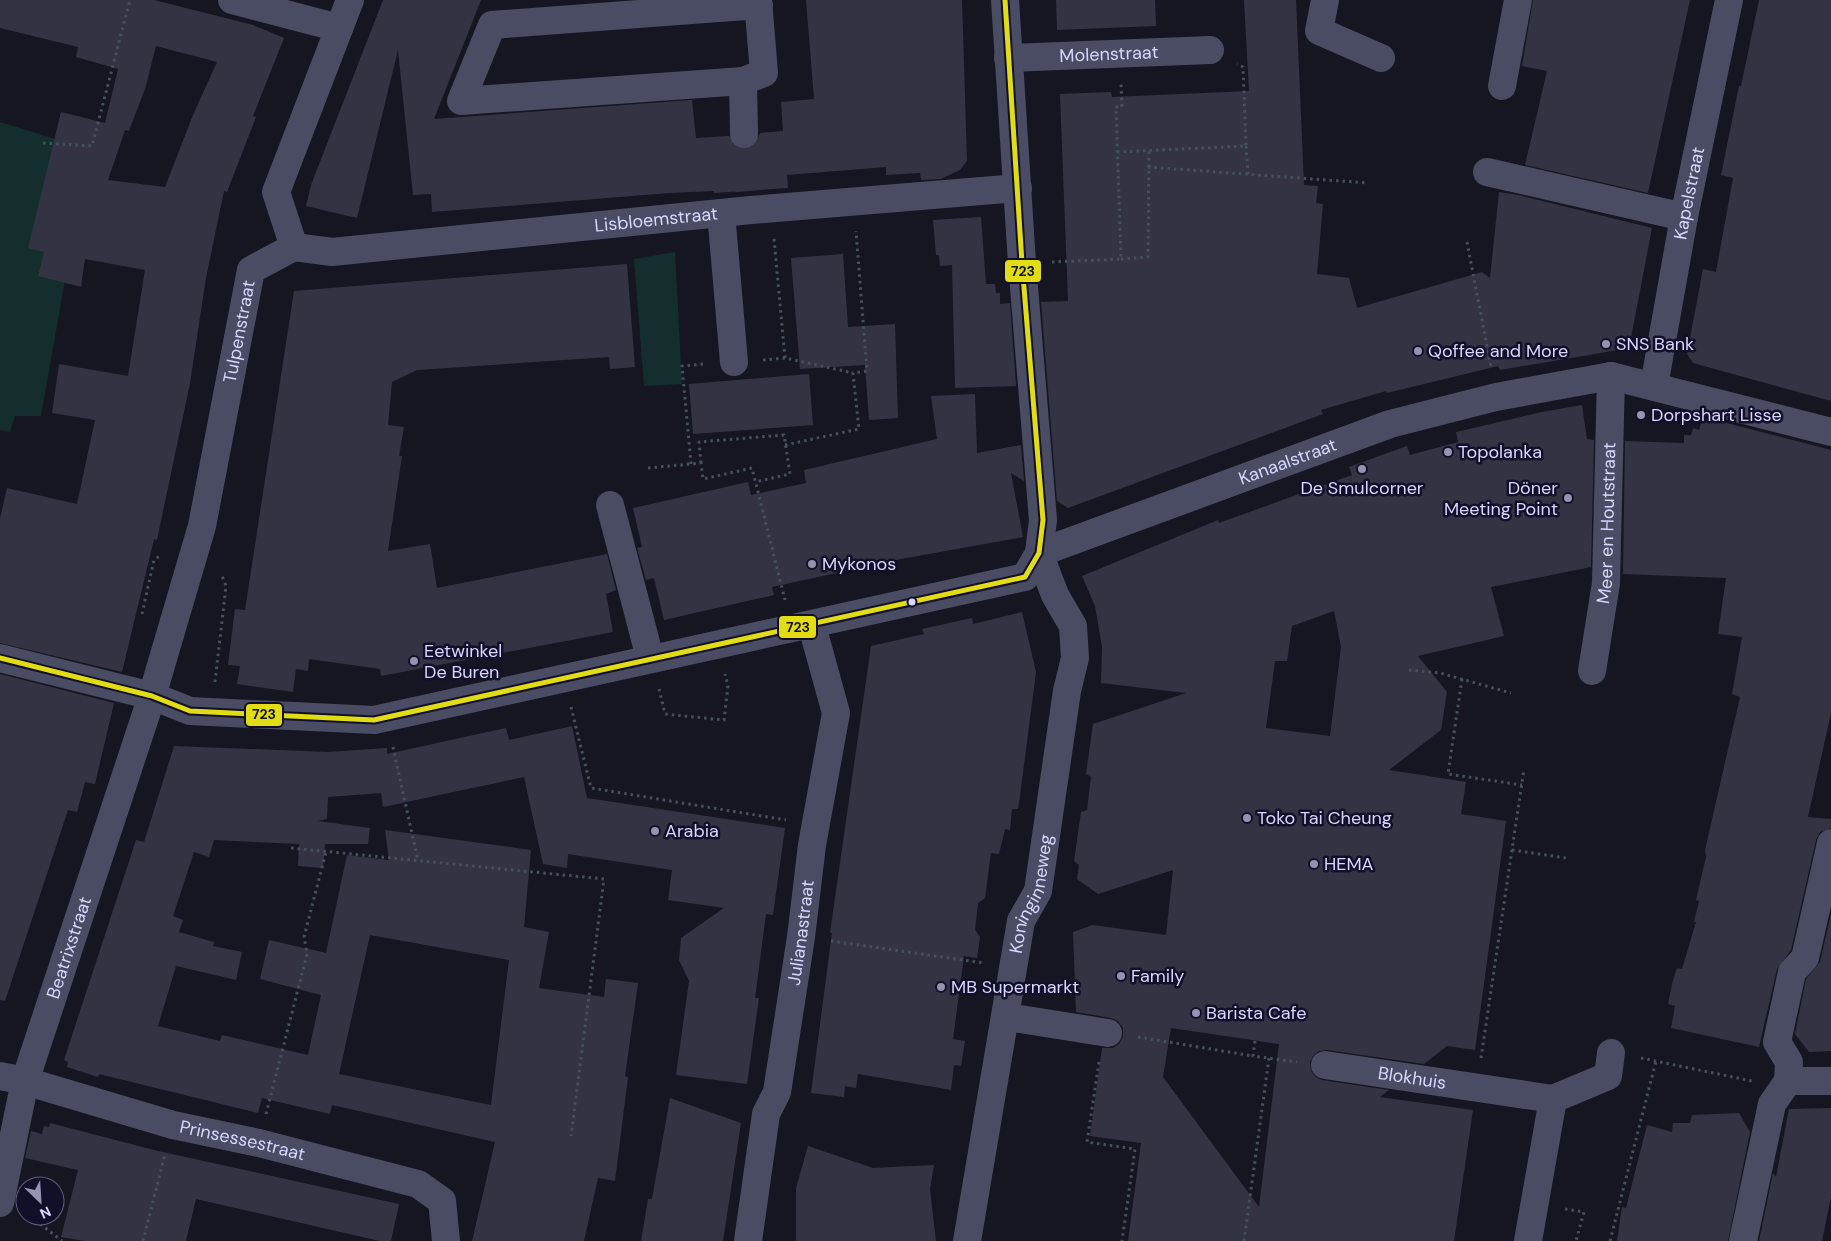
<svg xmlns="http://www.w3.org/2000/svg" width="1831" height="1241" viewBox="0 0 1831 1241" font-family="'DM Sans',sans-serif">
  <rect width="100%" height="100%" fill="#161622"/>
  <g fill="#132e2c">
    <polygon points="0,122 88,149 41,416 15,416 10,432 0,430"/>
    <polygon points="675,252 682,384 644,386 634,259"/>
  </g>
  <g fill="#343344" fill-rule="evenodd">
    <path d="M0,0H154L253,25L284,38L253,116L256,117L227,192L224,191L206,278L190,383L157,540L154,539L122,672L0,643V518L7,488L77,504L95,420L52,413L59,364L128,376L145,270L85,259L81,287L38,276L44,252L28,248L61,112L105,123L118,69L76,57L78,47L0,28ZM156,46L217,62L193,115L165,187L108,180L125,130L129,131L145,89Z"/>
    <polygon points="383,0 481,0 434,119 692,100 696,138 729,136 736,147 744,150 752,148 757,142 760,133 783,131 781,102 814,99 806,0 962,0 967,161 960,170 941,179 921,180 920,173 886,175 886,167 787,175 788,188 714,193 714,191 669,193 432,212 431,194 413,195 398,50 357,218 306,206 311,185"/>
    <polygon points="1056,0 1155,0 1156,26 1057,30"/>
    <polygon points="1244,0 1296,0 1304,185 1318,186 1316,203 1323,204 1317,274 1349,278 1357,308 1482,272 1490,278 1499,192 1518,195 1652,228 1630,343 1624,349 1500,370 1498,366 1387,393 1386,391 1321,410 1323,414 1068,508 1057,501 1041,302 1068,301 1060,94 1111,92 1112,97 1249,91"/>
    <polygon points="1533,0 1690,0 1648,193 1525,165 1547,71 1522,66"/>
    <polygon points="1759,0 1831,0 1831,401 1693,363 1687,354 1703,269 1716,272 1733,178 1721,175 1739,86 1741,86"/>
    <polygon points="981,217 986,284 995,284 996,293 1000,293 1000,304 1010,303 1016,386 955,388 952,265 940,266 939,255 936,255 933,220"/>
    <polygon points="843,254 848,327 895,324 898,418 869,420 865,365 800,369 791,258"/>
    <polygon points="627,264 635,367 610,369 609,357 417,370 392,382 388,425 404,427 399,456 402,456 388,551 430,544 437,588 607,554 616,590 606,594 613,632 381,676 380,669 309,659 308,671 296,669 293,692 237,684 240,666 228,665 235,609 245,610 294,291"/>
    <polygon points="809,374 813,425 693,434 689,384"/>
    <polygon points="975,394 977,453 1021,445 1024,481 1011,473 1023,537 901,559 772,587 774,595 664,620 654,578 646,580 637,548 642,547 633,508 748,482 751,495 806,483 804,470 937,439 931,396"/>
    <path d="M1582,405L1587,439L1594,440L1591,567L1491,587L1504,636L1418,656L1447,692L1441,730L1389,770L1466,782L1461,814L1506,821L1475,1050L1447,1046L1424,1064L1327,1050L1319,1051L1313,1056L1310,1062L1311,1071L1316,1077L1322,1080L1389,1090L1380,1097L1473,1110L1454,1241H1128L1141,1143L1090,1136L1102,1048H1113L1120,1043L1123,1036V1028L1118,1021L1111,1018L1076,1012L1073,932L1093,925L1166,935L1173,870L1098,894L1077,879L1079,865L1074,861L1081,812L1087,810L1091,777L1086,774L1093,724L1186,693L1101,683L1102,647L1095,606L1082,576L1218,520L1219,523L1352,475L1349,467L1407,446L1410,455L1458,442L1456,432L1542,412ZM1334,611L1341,647L1330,736L1266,728L1275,661H1287L1292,626ZM1171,1028L1279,1044L1259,1207L1163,1077Z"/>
    <polygon points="1703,417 1831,450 1831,713 1808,817 1831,819 1831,828 1820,832 1816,840 1791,950 1777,969 1759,1047 1671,1028 1675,1006 1668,1004 1673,980 1677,968 1682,969 1696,922 1694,922 1699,901 1696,900 1706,857 1705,850 1740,697 1732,694 1742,637 1718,634 1726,578 1623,574 1625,441 1684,443 1684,435 1691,435 1693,428 1699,430"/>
    <polygon points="1022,612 1036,672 1020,796 1018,809 1012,809 1010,830 1005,829 999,854 991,853 985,898 978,903 975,930 980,937 977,958 964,956 953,1039 965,1041 961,1066 954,1065 951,1090 858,1074 856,1088 845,1086 844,1097 811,1093 832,933 830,933 871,646 924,634 922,629 972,618 973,624"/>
    <polygon points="0,674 114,703 95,784 85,782 77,812 68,810 5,1001 0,1000"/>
    <path d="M572,726L587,798L785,828L773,915L766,914L755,998H759L747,1084L676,1075L689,981L679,960L681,938L724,908L668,900L672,870L568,854L567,868L543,864L524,777L383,807L381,793L328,797L327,819L318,821L370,828L368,844H325L323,868L298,866L299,844L214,840L209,857L194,852L173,916L183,920L179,932L214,942L213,946L242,952L236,980L176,966L158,1026L220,1041L222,1035L308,1055L321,995L260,979L269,940L326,953L347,855L389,860L385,830L531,850L524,927L549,932L539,988L604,997L606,979L638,983L625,1076L628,1077L615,1181L598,1178L584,1241H472L495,1142L332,1105L330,1114L262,1098L258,1113L99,1074L98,1077L67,1067L68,1062L64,1060L136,840L144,842L174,746L328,752L387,748V754L506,728L509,740ZM370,935L509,960L491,1105L339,1074Z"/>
    <polygon points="1831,914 1831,1051 1809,1052 1795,1034 1806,979 1820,962"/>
    <polygon points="670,1098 741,1123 723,1241 641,1241 648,1199 652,1199"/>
    <polygon points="1831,1108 1831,1197 1822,1241 1759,1241 1773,1173 1776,1177 1789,1109"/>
    <polygon points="1739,1113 1750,1132 1728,1241 1617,1241 1622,1207 1626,1208 1647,1125 1672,1132 1673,1123 1690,1123 1692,1115"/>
    <polygon points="50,1123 158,1151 399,1204 391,1241 380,1241 196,1199 186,1241 85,1241 61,1237 78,1170 25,1158 31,1131 42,1134 44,1126 49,1127"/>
    <polygon points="808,1146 873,1168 934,1165 930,1189 936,1241 796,1241 796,1188"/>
  </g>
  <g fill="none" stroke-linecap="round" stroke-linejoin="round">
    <polyline stroke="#333343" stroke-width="28" stroke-dasharray="28 14" stroke-linecap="butt" points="744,134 749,191"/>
    <g stroke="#43525e" stroke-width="3" stroke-dasharray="2.5 4" stroke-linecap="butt">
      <polyline points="43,143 92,146 130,0"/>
      <polyline points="1246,146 1248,174"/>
      <polyline points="1117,152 1246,146 1243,67 1237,64"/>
      <polyline points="1148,167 1368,183"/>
      <polyline points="774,239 785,358"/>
      <polyline points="1467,242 1491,367"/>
      <polyline points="1121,259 1148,257 1149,150"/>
      <polyline points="1052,262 1121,259 1116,107 1122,107 1121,84"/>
      <polyline points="763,360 785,358 853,373"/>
      <polyline points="785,445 859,429 853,373 867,371 856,231"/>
      <polyline points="701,463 699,442 784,435 790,474 755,482"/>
      <polyline points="691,464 682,366 704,364"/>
      <polyline points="648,468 701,463 703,479 752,468 785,600"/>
      <polyline points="142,614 154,560 161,555"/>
      <polyline points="1409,670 1440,673 1511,693"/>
      <polyline points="1462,679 1448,774 1522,785"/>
      <polyline points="215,682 226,586 221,573"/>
      <polyline points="659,689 665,714 724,720 728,686 725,674"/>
      <polyline points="571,707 591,788 786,820"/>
      <polyline points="393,747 418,861"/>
      <polyline points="291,848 604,879 571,1136"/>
      <polyline points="1512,850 1566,858"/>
      <polyline points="831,941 984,963"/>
      <polyline points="1138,1037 1253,1056"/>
      <polyline points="1255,1041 1253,1056 1297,1062"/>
      <polyline points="1481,1058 1524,769"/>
      <polyline points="1641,1058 1752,1081"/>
      <polyline points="1099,1062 1087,1142 1135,1149 1122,1241"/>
      <polyline points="266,1114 307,954 304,937 326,852"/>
      <polyline points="1565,1209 1584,1212 1576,1241"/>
      <polyline points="30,1216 62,1241"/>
      <polyline points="143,1241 165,1154"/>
      <polyline points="1244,1241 1269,1058"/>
      <polyline points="1610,1241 1656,1061"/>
    </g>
    <g stroke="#4a4c63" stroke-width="28">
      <polyline points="232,0 339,28"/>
      <polyline points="758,0 764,73 743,81 461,101 492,25 759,5"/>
      <polyline points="1325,0 1319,31 1381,58"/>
      <path id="s1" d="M1008,58L1210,50"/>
      <polyline points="743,81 744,134"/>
      <polyline points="1502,86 1518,0"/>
      <polyline points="1487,172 1684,217"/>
      <polyline points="721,213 734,362"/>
      <path id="s2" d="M294,247L332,252L751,210L1018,188"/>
      <polyline points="294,247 276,192 350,0"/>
      <path id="s3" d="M1654,386L1684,217L1729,0"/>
      <polyline points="610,505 650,658"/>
      <path id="s4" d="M0,658L152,696L190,711L374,720L1025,577L1039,553L1390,424L1496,397L1611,376L1831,432"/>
      <path id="s5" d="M1592,671L1606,583L1611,376"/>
      <polyline points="1007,1017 1108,1033"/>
      <path id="s6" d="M1325,1065L1553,1099L1528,1241"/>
      <path id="s7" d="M0,1076L25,1081L173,1125L259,1143L418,1184L442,1201L446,1241"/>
      <polyline points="1788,1081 1831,1081"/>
      <polyline points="1553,1099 1608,1076 1611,1053"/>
      <path id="s8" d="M0,1203L25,1081L152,696L202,526L251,270L294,247"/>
      <path id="s9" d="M748,1241L766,1114L777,1092L801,937L812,845L836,713L812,626"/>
      <path id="s10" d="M967,1241L1021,921L1038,891L1067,691L1075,658L1073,626L1055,595L1039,553L1043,520L1022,263L1005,0"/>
      <polyline points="1743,1241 1772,1104 1788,1081 1789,1062 1777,1042 1792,972 1805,958 1831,843"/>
    </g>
    <g stroke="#111028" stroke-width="9">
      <polyline id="bus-1" points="0,658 152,696 190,711 374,720 1025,577 1039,553 1043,520 1022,263 1005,0"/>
    </g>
    <use href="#bus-1" stroke="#e1dc14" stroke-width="5"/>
  </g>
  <g fill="#9393b2" stroke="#111028" stroke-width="2">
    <circle cx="1606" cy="344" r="5"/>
    <circle cx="1418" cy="351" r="5"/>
    <circle cx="1641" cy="415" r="5"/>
    <circle cx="1448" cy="452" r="5"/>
    <circle cx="1362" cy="469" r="5"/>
    <circle cx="1568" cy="498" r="5"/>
    <circle cx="812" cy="564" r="5"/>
    <circle cx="414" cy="661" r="5"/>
    <circle cx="1247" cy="818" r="5"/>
    <circle cx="655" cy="831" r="5"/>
    <circle cx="1314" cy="864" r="5"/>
    <circle cx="1121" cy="976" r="5"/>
    <circle cx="941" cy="987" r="5"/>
    <circle cx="1196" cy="1013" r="5"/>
  </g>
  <circle fill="#d6d6ff" stroke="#111028" stroke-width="2" cx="912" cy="602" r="4.5"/>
  <g text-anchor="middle" stroke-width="5" stroke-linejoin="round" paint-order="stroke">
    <g font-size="18" fill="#d6d6ff" stroke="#111028">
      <text dy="6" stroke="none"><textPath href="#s1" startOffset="101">Molenstraat</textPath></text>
      <text dy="6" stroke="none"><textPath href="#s3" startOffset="196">Kapelstraat</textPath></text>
      <text dy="6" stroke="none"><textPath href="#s2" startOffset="364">Lisbloemstraat</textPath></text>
      <text dy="6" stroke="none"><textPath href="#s8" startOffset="905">Tulpenstraat</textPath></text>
      <text dy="6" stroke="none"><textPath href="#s4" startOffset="1341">Kanaalstraat</textPath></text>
      <text dy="6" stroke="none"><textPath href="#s5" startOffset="149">Meer en Houtstraat</textPath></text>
      <text dy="6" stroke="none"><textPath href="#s10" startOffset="354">Koninginneweg</textPath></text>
      <text dy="6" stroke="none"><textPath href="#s9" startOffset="314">Julianastraat</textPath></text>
      <text dy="6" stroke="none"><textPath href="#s8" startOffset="265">Beatrixstraat</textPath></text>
      <text dy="6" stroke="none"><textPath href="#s6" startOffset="88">Blokhuis</textPath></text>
      <text dy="6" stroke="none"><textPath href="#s7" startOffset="251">Prinsessestraat</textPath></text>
    </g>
    <g font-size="18" fill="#d6d6ff" stroke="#111028" text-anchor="start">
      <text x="1616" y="350">SNS Bank</text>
      <text x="1428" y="357">Qoffee and More</text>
      <text x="1651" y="421">Dorpshart Lisse</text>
      <text x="1458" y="458">Topolanka</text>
      <text x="1362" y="494" text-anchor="middle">De Smulcorner</text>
      <text x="1558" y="494" text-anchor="end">Döner<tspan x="1558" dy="21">Meeting Point</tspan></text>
      <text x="822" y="570">Mykonos</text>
      <text x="424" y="657">Eetwinkel<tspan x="424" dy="21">De Buren</tspan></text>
      <text x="1257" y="824">Toko Tai Cheung</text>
      <text x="665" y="837">Arabia</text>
      <text x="1324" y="870">HEMA</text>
      <text x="1131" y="982">Family</text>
      <text x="951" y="993">MB Supermarkt</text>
      <text x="1206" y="1019">Barista Cafe</text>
    </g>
  </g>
  <g stroke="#111028" stroke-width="2">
    <rect x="1004" y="259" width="38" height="24" rx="5" fill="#e1dc14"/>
    <rect x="778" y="615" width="39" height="24" rx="5" fill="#e1dc14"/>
    <rect x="245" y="703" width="38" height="24" rx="5" fill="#e1dc14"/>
  </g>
  <g font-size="14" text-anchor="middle" font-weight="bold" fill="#111">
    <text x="1023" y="276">723</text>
    <text x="798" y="632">723</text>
    <text x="264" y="719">723</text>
  </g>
  <g transform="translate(40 1201) rotate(155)"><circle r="24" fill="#111028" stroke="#605f7e"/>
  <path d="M0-4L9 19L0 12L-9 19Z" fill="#9393b2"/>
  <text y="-8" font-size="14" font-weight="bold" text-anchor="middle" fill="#d6d6ff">N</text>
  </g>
</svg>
